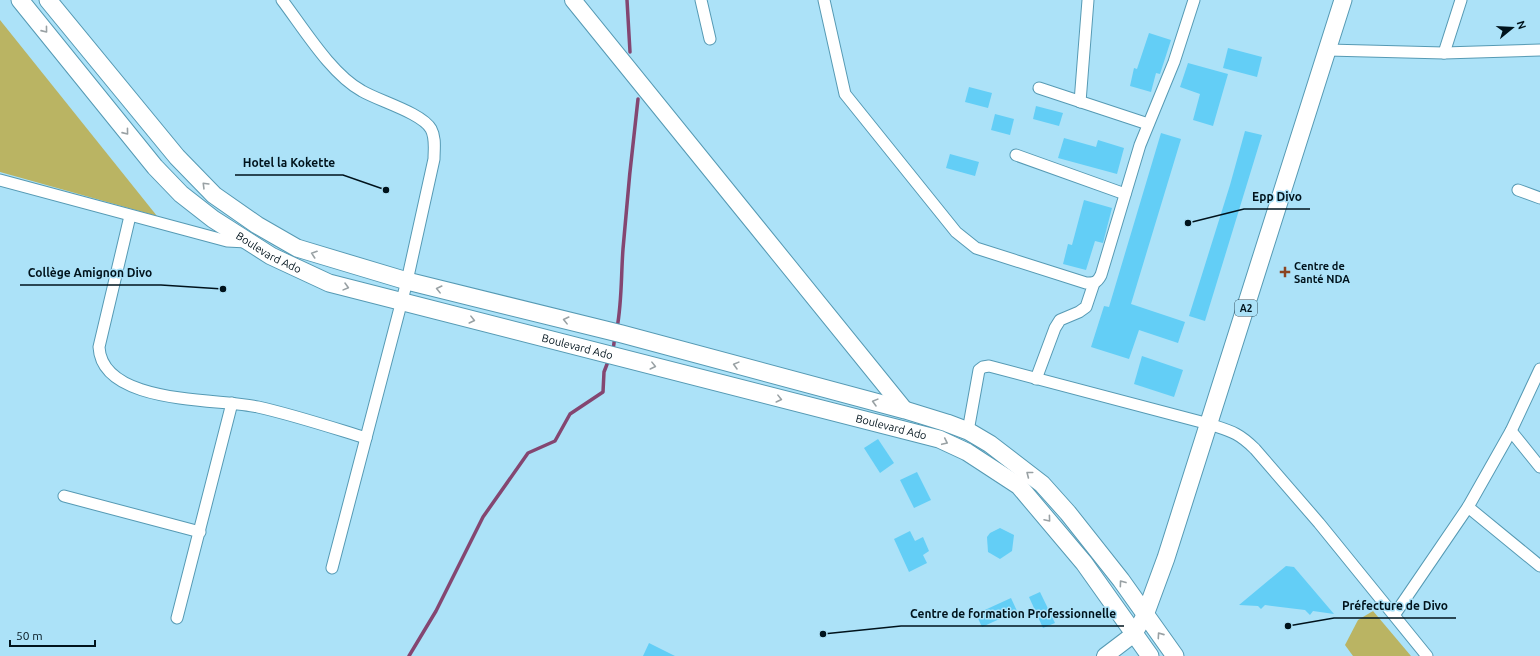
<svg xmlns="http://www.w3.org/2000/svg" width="1540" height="656" viewBox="0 0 1540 656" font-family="Ubuntu,sans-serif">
  <rect width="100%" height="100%" fill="#ace2f8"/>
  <g fill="#bab463">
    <polygon points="0,20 157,216 0,172"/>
    <polygon points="1373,611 1411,656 1353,656 1345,645 1358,620"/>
  </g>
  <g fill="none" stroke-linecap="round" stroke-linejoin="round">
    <g stroke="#844671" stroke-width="3.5">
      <polyline points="627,0 630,52"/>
      <path d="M617,328C622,302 621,275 623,249C627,199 632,149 638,99"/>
      <polyline points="613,350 615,336"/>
      <polyline points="409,656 436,611 483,517 528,453 555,441 570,414 603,392 604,372 609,359"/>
    </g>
  </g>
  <g fill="#63cef6">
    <polygon points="1149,33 1171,40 1160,74 1156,73 1151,92 1130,86 1134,68 1137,69"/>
    <polygon points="1228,48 1262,57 1257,77 1223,68"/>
    <polygon points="1188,63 1228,74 1213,126 1193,120 1200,94 1180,87"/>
    <polygon points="969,87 992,93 988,108 965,102"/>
    <polygon points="1036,106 1063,113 1059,126 1033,119"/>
    <polygon points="995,114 1014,119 1010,135 991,130"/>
    <polygon points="1245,131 1262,135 1205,321 1189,316 1230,185"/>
    <polygon points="1161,133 1181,139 1131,304 1185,322 1178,343 1139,330 1129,359 1091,347 1104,306 1109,307"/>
    <polygon points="1064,138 1096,147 1098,140 1124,148 1117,174 1058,158"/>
    <polygon points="950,154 979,162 975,176 946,168"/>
    <polygon points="1084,200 1112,208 1103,243 1095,241 1086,270 1063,264 1068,244 1072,245"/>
    <polygon points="1142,356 1183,370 1174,397 1134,384"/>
    <polygon points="878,439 894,463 880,473 864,448"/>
    <polygon points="917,472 931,500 914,508 900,480"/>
    <polygon points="1000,528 1014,535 1012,551 1000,559 988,552 987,537 990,533"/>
    <polygon points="910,531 915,541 923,537 929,551 923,555 927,563 909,572 894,539"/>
    <polygon points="1286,566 1294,567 1334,614 1313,611 1310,615 1305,610 1265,605 1261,609 1258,606 1239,605"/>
    <polygon points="1040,592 1055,623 1043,628 1029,597"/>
    <polygon points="1011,598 1017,611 982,627 976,614"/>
    <polygon points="649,643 675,656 643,656"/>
  </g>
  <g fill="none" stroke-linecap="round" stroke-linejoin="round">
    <g stroke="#569ab4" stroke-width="13">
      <g id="street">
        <path d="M282,0C304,29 331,74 362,91C379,101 422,113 431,129C436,138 434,149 434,159L407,281L332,568"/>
        <polyline points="701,0 710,39"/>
        <path d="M824,0L845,94L956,232L976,248L1086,283C1094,283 1097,283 1101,275L1140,145L1174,62L1194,0"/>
        <polyline points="1328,50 1444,53 1540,50"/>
        <polyline points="1444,53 1461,0"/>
        <polyline points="1039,88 1148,124"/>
        <polyline points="1080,102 1088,0"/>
        <polyline points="1016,155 1125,194"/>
        <polyline points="0,180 227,241 247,242"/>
        <polyline points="1518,190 1540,198"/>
        <path d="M130,216L99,347C102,405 216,398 258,407C294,415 330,427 366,438"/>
        <polyline points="1036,379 1055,328 1060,320 1079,312 1086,307 1094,283"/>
        <path d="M968,431L979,370L983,367L989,366L1209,424C1230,431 1238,432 1255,449L1319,523L1427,656"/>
        <polyline points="1511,431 1540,467"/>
        <polyline points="64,496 200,532"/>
        <polyline points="1468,507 1540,566"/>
        <polyline points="1395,614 1468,507 1511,431 1540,369"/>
        <polyline points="177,618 232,403"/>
      </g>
    </g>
    <g stroke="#569ab4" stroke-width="18">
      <g id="secondary">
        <polyline points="573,0 905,410"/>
        <polyline points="1105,656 1134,634 1145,615"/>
      </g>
    </g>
    <g stroke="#569ab4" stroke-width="19">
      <g id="primary">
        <path id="s1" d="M20,0L155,167L181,194L213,219L271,256L329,283L939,439L967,452L1019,486L1084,563L1150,656"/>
        <polyline points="48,0 177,157 214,195 257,225 297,248 407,281 622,334 905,410 947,423 968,431 990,444 1042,484 1068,513 1121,580 1175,656"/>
        <polyline points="1145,615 1166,558 1343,0"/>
      </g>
    </g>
    <use href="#street" stroke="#fff" stroke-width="11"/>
    <use href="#secondary" stroke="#fff" stroke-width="16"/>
    <use href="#primary" stroke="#fff" stroke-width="17"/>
  </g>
  <defs><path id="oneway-chevron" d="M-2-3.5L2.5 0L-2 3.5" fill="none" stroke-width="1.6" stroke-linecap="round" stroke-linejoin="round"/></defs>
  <g stroke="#99a1a4">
    <use href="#oneway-chevron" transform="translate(45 30) rotate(51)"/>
    <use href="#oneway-chevron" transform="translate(126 132) rotate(51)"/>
    <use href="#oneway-chevron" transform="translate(205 185) rotate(-135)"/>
    <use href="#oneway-chevron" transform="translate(314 254) rotate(-161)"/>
    <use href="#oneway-chevron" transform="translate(346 287) rotate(15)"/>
    <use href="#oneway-chevron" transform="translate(439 289) rotate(-166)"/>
    <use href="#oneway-chevron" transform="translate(472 320) rotate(14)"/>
    <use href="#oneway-chevron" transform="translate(566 320) rotate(-166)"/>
    <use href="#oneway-chevron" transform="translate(736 365) rotate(-165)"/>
    <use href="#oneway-chevron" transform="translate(653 366) rotate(14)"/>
    <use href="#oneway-chevron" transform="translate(779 399) rotate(14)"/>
    <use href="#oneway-chevron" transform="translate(875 402) rotate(-165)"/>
    <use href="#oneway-chevron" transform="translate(945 442) rotate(25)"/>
    <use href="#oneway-chevron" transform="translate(1029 474) rotate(-142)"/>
    <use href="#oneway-chevron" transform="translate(1048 519) rotate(50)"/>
    <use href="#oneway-chevron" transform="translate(1122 583) rotate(-126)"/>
    <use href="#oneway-chevron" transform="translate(1160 635) rotate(-125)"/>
  </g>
  <path fill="#8b4421" stroke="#ace2f8" stroke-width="1.5" d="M1283 266h4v4h4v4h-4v4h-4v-4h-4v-4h4z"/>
  <g text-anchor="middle" stroke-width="3" stroke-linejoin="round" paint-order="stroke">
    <rect fill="#ace2f8" stroke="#34515e" stroke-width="1" x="1235" y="300" width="22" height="16" rx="3"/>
    <g font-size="10" font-weight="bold" fill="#00131c">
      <text x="1246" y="312">A2</text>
    </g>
    <g font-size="11" fill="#00131c" stroke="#ace2f8">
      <text dy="4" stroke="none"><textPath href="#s1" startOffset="358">Boulevard Ado</textPath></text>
      <text dy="4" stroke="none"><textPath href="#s1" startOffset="682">Boulevard Ado</textPath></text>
      <text dy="4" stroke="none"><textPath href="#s1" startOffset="1006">Boulevard Ado</textPath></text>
    </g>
    <g font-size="11" font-weight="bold" fill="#00131c" stroke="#ace2f8" text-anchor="start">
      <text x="1294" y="270">Centre de<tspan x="1294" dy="13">Santé NDA</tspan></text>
    </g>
  </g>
  <path fill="none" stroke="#00131c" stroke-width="1.5" d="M386 190L343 175H235M1188 223L1244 209H1310M223 289L161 285H20M1288 626L1334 618H1456M823 634L901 626H1124"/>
  <g fill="#00131c" stroke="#ace2f8" stroke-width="1.5">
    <circle cx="386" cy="190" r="4"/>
    <circle cx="1188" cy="223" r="4"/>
    <circle cx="223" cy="289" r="4"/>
    <circle cx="1288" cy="626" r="4"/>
    <circle cx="823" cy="634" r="4"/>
  </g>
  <g font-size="12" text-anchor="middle" font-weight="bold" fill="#00131c" stroke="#ace2f8" stroke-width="3" stroke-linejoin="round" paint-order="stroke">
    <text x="289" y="167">Hotel la Kokette</text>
    <text x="1277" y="201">Epp Divo</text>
    <text x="90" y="277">Collège Amignon Divo</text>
    <text x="1395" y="610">Préfecture de Divo</text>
    <text x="1013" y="618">Centre de formation Professionnelle</text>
  </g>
  <g transform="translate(1512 28) rotate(72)" stroke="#ace2f8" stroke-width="3" paint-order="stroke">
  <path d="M0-3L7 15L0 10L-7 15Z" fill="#00131c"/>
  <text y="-6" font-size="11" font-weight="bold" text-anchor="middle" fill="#00131c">N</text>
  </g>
  <path d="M10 640v6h85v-6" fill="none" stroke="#00131c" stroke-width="2"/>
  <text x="16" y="640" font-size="12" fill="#00131c" stroke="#ace2f8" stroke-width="3" paint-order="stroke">50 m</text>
</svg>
